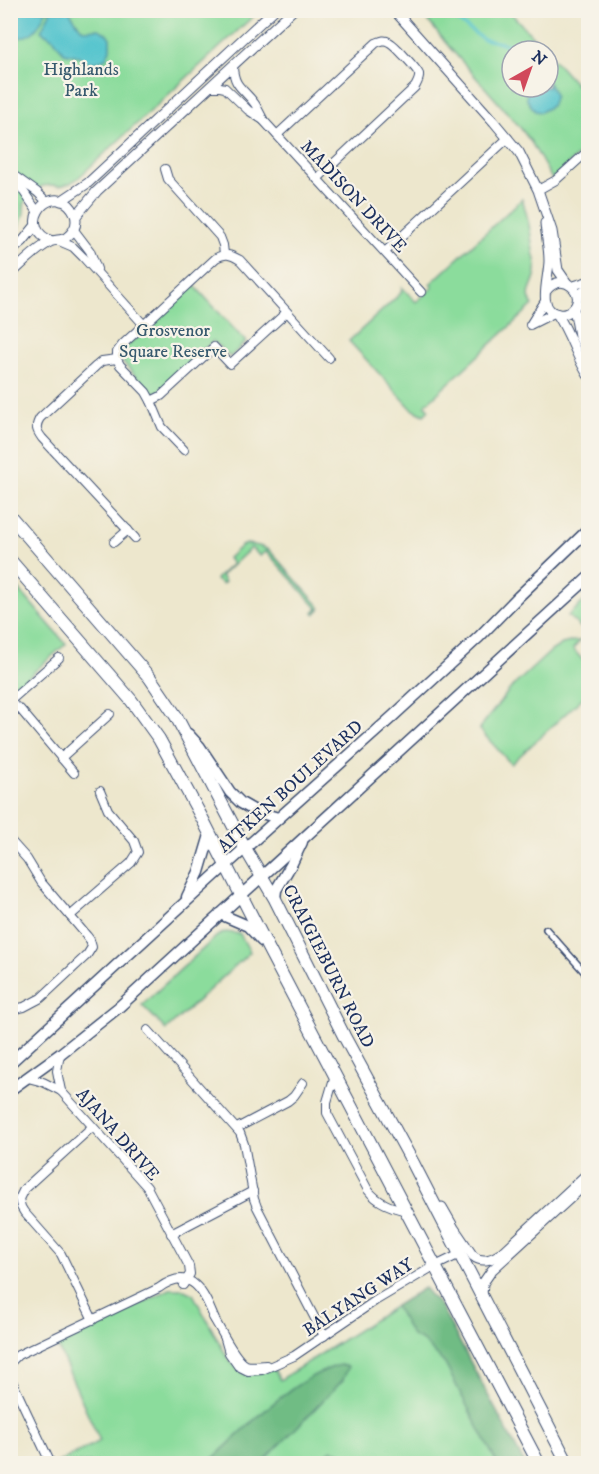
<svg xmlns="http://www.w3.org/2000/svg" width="599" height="1474" viewBox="0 0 599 1474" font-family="'IM FELL DW Pica',serif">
  <rect width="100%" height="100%" fill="#f7f3e8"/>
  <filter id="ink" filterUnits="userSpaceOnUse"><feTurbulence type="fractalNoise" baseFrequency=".0167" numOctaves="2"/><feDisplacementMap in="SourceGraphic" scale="12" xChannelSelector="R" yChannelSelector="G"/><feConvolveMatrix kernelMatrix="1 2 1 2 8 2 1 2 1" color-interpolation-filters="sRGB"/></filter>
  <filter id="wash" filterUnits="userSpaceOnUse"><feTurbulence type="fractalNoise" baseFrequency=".008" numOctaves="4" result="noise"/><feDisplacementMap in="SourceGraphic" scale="24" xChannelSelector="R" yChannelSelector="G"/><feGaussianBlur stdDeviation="1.35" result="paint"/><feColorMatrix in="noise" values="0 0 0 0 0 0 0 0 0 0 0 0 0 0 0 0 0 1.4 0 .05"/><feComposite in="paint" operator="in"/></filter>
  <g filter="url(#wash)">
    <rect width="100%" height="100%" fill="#ede7cd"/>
    <g fill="#8bdc9c" stroke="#53867d" stroke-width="1.5">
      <path d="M10,11H259L77,179L70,183L60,186L53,185L42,186L25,202C24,205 24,209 24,212C23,221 17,230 11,236Z"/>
      <polygon points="420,11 509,11 546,51 512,51 512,87 548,87 548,53 588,98 588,146 552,179 531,142 519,126 450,48"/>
      <path d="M522,199C528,216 531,233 533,251C534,257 537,264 536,270C536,283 523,293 533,305L425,405L429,410L424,415L412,409L349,341L401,293L402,287L416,302L433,287L430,284Z"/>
      <polygon points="193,284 246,342 230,357 213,341 159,392 151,393 120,359 123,350"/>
      <polygon points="247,544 259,546 269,550 319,606 320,609 315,614 313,613 317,608 266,551 260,556 251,548 221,576 225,582 222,584 216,580 217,578 232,564 228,558 241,546"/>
      <polygon points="11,580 66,644 11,692 10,692"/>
      <polygon points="588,598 588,634 568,616"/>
      <polygon points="574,641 580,641 573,649 588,666 588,693 511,764 479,729 511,688 551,651 562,644"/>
      <polygon points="226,932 240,934 250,952 166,1030 142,1005 217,936"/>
      <polygon points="424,1288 441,1307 524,1463 57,1463 100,1441 57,1345 170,1289 182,1289 193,1294 227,1357 238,1369 247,1375 274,1369 280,1380"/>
    </g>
    <g fill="#70bc84" stroke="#467671" stroke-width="1.5">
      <polygon points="424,1288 441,1307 524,1463 497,1463 445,1364 423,1341 412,1336 395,1306"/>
      <path d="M340,1365L348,1367L343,1380L262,1463H208C246,1429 291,1378 340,1365Z"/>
      <polygon points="332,1450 341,1453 345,1459 343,1463 318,1463 322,1457"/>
    </g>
    <g fill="#57c5ce" stroke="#397a96" stroke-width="1.5">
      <path d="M11,10H46V11C38,31 32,37 11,39Z"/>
      <polygon points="51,11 69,11 81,28 84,30 99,29 107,34 110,38 110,49 106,58 97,62 88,62 79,56 64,53 54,39 41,31"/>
      <polygon points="548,81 555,95 551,106 541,112 535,111 527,100 526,87 548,87"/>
    </g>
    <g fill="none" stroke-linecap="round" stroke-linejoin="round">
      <polyline stroke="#57c5ce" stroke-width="3" points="455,19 483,39 511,45 518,51"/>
    </g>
  </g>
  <g filter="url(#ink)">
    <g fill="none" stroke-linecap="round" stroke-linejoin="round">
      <g stroke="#3a4b6f" stroke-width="8">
        <polyline id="pedestrian" points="546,929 588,976"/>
      </g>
      <g stroke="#3a4b6f" stroke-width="10">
        <g id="minor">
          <path d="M233,67C234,88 244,88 255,104C258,109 261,115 264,121L421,292"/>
          <polyline points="210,87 220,87 225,88 248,110 263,120"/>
          <path d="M277,135L376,43C381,41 384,39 389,42C394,44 417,69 419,74C420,79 417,83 415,87L317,179"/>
          <polyline points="165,169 168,179 220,237 223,245 224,254"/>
          <polyline points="10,172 37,211"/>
          <polyline points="16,177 37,192 47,202"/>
          <polyline points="538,190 556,180 588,151"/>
          <polyline points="74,230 90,251 97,269"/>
          <polyline points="59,241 73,247 83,257 144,325"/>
          <polyline points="385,252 508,138"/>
          <polyline points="572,286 588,281"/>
          <polyline points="577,296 588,287"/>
          <polyline points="532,324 554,313"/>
          <polyline points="530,325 545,301"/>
          <path d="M117,359L102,361L96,366L40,418C35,426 36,430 42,438L135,538"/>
          <polyline points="151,401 161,396 214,347 230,364 287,312"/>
          <path d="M184,450L162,427L151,401L146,392L120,365L117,359V352L123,344L216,258C225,253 230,254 240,260L329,358"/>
          <polyline points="114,542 128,530"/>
          <polyline points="10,701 59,658"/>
          <polyline points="10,703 20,709 74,773"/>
          <polyline points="61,758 110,714"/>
          <polyline points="10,840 27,859 41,882 87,936 90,940 92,947 87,955 41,998 24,1007 10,1010"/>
          <polyline points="70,916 131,863 138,852 134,841 108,810 100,791"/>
          <polyline points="148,1030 240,1133 244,1144 254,1199 257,1207 324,1336"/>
          <polyline points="60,1054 57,1071 61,1091"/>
          <path d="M335,1075L327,1102V1113L368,1190C378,1203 391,1207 406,1211"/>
          <polyline points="28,1078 43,1082 61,1091 147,1187 189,1266 190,1274 183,1285"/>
          <polyline points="92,1127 24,1189 19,1199 21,1207 24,1212 61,1254 93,1320"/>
          <polyline points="237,1128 288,1101 294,1096 303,1083"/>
          <polyline points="171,1234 253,1191"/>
          <path d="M213,1317C220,1328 235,1360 246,1365C252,1367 260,1365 266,1365"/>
          <polyline points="225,1339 229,1353 238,1366 248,1371 262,1370 294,1356 375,1301 429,1269 460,1254"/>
          <path d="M10,1363L18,1355L159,1288C192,1264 204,1293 215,1320"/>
          <polyline points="10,1377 51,1464"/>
        </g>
      </g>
      <g stroke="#3a4b6f" stroke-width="11">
        <g id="tertiary">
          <polyline points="394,10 494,122 519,152 538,190 552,231 558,270 567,283"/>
          <polyline points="61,201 88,183 274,10"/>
          <polyline points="76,216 97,191 293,10"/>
          <path d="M545,223C546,236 549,248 549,261C549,271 543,295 546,302C547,309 552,313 559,314C563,315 568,313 572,310C589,294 562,269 546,291"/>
          <polyline points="10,252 23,241 36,225"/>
          <path d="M10,275C23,263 35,250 50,242C55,239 62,241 67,237C72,233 76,228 76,221C76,215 73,209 69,205C45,185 17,229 52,241"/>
          <polyline points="574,308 579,336 588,355"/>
          <path d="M557,314C570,333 576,356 588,375"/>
          <path d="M442,1207L454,1228L473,1256C483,1264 493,1259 503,1252L588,1173"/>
          <polyline points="482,1295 483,1283 492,1270 588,1182"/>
        </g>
      </g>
      <g stroke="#3a4b6f" stroke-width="13">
        <g id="secondary">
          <polyline points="188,734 200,747 230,792 241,803 255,811 278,818"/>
          <polyline points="187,897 199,872 210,835"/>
          <polyline points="275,899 276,890 291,865 302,842"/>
          <polyline points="220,914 248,926 262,941"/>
          <polyline points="10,1063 214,876 392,717 479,637 518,597 588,530"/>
          <polyline points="10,1090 60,1054 119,1007 588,578"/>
        </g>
      </g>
      <g stroke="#3a4b6f" stroke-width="14">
        <g id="primary">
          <polyline points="10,516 150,678 176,716 245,848 275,899 344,1036 413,1163 568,1464"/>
          <polyline points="10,560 131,700 159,739 202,818 268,948 539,1464"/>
        </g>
      </g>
      <use href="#pedestrian" stroke="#fff" stroke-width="5"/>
      <use href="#minor" stroke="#fff" stroke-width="8"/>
      <use href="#tertiary" stroke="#fff" stroke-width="9"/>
      <use href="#secondary" stroke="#fff" stroke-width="10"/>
      <use href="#primary" stroke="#fff" stroke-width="12"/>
    </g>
  </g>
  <g text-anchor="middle" stroke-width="4.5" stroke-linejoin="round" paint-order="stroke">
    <g font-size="18" fill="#375a6e" stroke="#f7f3e8">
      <text x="81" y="75">Highlands<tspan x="81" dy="21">Park</tspan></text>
      <text x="173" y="336">Grosvenor<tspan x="173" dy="21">Square Reserve</tspan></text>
    </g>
    <g font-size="18" fill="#1b2f5e" stroke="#f7f3e8">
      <text transform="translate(354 196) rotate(47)" y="6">MADISON DRIVE</text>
      <text transform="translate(290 786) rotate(-42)" y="6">AITKEN BOULEVARD</text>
      <text transform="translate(329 966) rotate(63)" y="6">CRAIGIEBURN ROAD</text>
      <text transform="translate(118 1134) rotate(49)" y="6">AJANA DRIVE</text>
      <text transform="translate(358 1297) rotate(-33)" y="6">BALYANG WAY</text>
    </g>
  </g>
  <rect width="599" height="1474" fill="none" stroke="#f7f3e8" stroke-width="36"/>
  <g transform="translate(530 69) rotate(40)"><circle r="28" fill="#f7f3e8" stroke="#9fa5b1" stroke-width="1.5"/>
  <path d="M0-4.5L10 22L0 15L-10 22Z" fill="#d1495b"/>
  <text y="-9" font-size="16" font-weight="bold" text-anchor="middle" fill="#1b2f5e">N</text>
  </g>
</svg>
